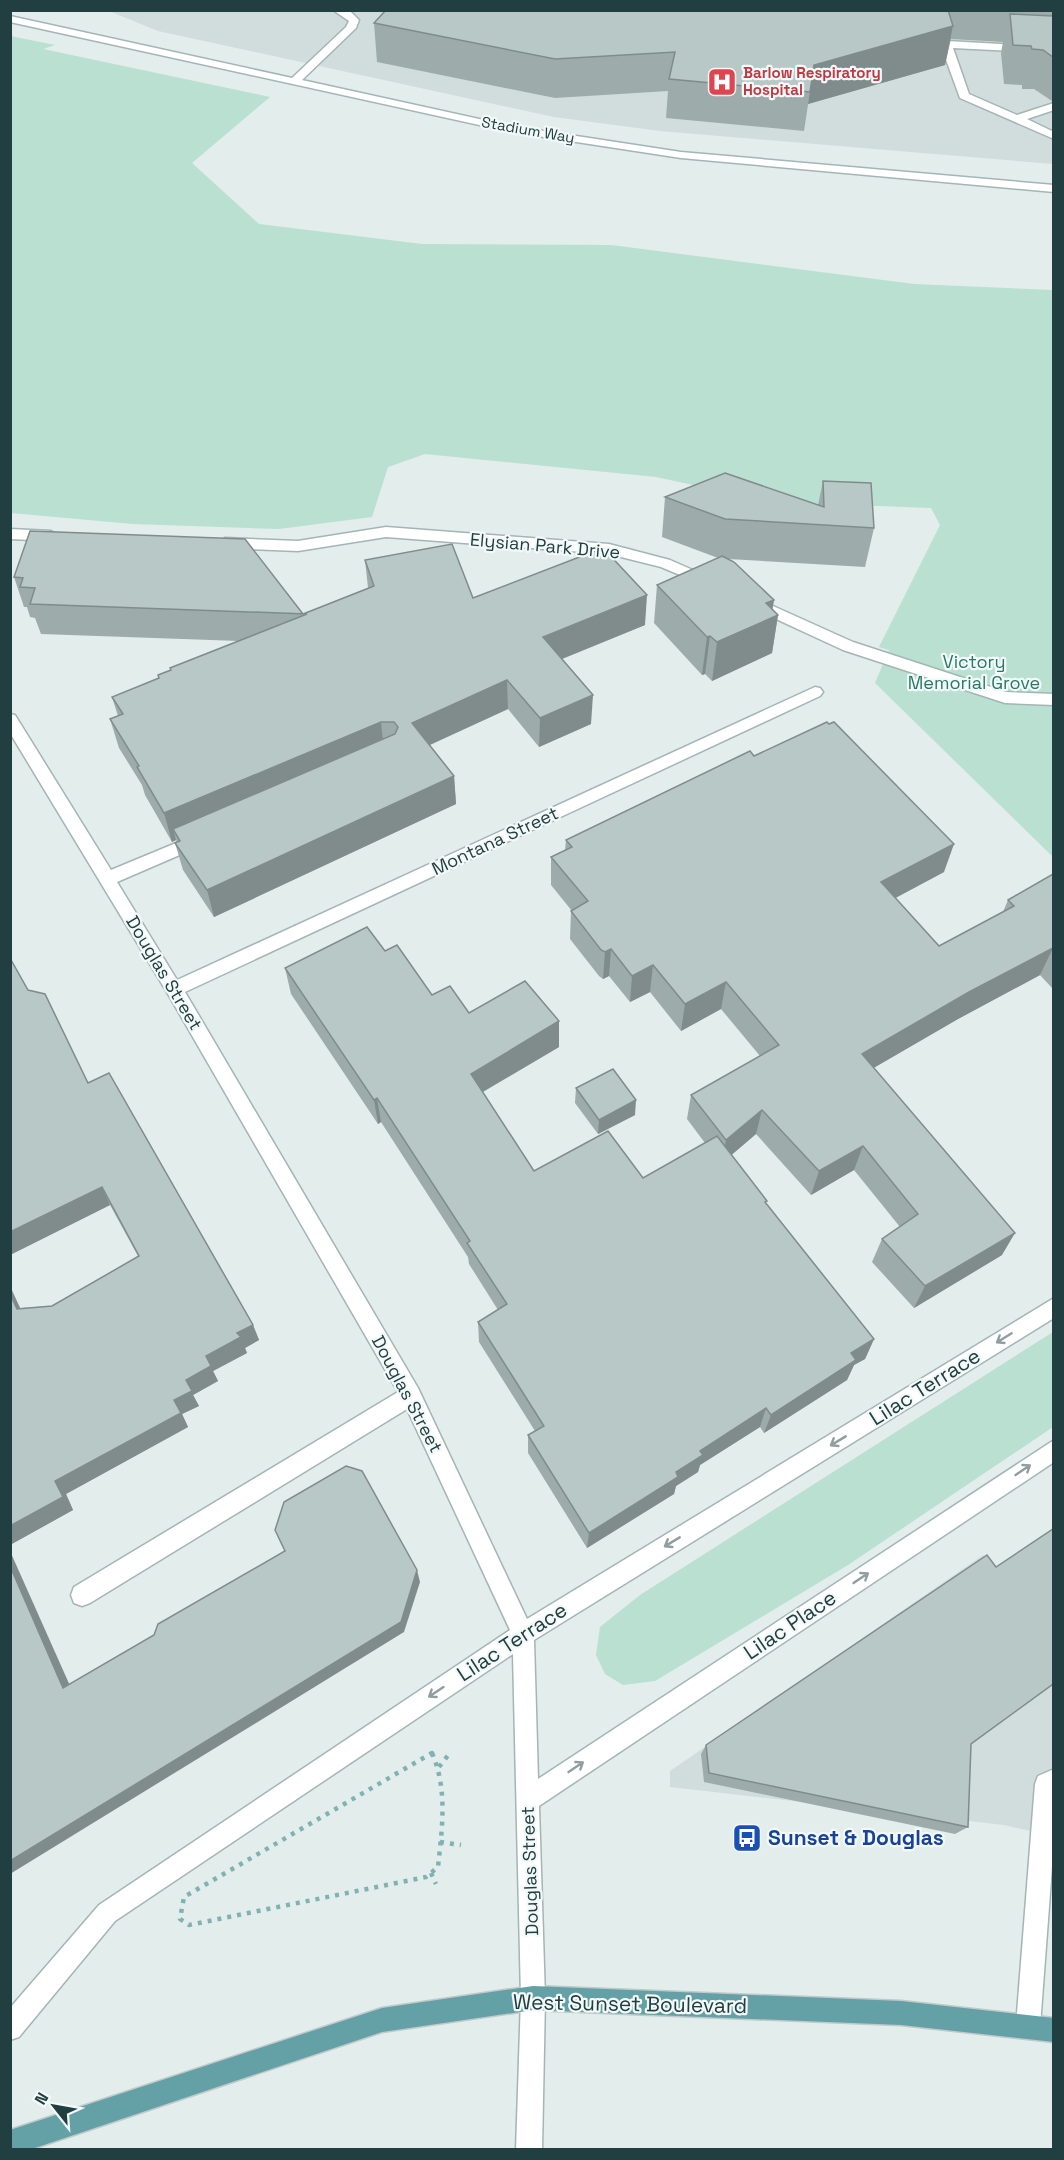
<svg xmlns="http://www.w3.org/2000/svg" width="1064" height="2160" viewBox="0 0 1064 2160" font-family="'Space Grotesk',sans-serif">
  <rect width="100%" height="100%" fill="#e2edec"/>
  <g fill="#d0dddc">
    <polygon points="109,11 1053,11 1053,164 660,131 554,117 158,31"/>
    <polygon points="983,1555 1053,1641 1053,1836 1004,1825 670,1787 670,1771"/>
  </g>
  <g fill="#b9e0d1">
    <polygon points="10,36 55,45 43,49 270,97 192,163 259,224 422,244 611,245 914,284 1053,290 1053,857 875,683 889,650 879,647 940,525 931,508 772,502 656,477 425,454 388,467 372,517 279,529 133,524 11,513"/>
    <polygon points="1053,1332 1053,1427 848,1565 655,1681 623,1685 605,1674 596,1655 600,1627 640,1595"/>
  </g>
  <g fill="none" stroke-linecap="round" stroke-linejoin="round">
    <g stroke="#a4b5b5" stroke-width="3">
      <g id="minor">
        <polygon points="333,10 350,11 359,20 356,28 302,80 511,126 681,152 1054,185 1054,192 681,158 511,132 10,22 10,16 292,78 346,27 349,21"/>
        <polygon points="929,36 947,41 1054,47 1054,53 953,48 969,94 1017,115 1054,103 1054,110 1027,119 1054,132 1054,139 960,98 941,46 925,41 924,39"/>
        <polygon points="386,527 609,544 670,560 711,578 713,581 706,586 661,567 609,554 386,537 298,551 225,548 218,543 225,538 298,541"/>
        <polygon points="10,529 51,531 58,536 51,541 10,539"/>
        <polygon points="753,597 853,642 1006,692 1054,694 1054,705 1005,703 843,650 748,606 746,602"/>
        <polygon points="815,687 820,688 823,692 820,696 185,992 418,1388 527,1619 1054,1298 1054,1318 534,1640 538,1779 1054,1440 1054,1462 539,1806 545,1998 542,2150 516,2150 521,1998 513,1654 115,1921 19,2037 10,2040 10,2008 99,1905 510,1630 407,1409 90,1603 82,1606 74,1603 71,1595 74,1587 398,1392 168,994 10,733 10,714 15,715 111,870 193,836 199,834 205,836 207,840 205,844 117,882 177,980"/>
        <polygon points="1054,1769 1054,1840 1040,2026 1037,2035 1028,2038 1019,2035 1016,2026 1035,1784 1038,1776"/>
      </g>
    </g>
    <g stroke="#c1c9ca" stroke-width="3">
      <polygon id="major" points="533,1986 901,2001 1054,2018 1054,2042 901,2025 533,2010 382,2032 29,2150 10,2150 10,2130 382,2008"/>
    </g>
    <g stroke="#80b2b3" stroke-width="4.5" stroke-dasharray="4 6" stroke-linecap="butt">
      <path d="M432,1753C448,1790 442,1828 438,1867L426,1877L189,1925L180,1919L184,1897Z"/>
      <polyline points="439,1767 449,1754"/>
      <polyline points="440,1842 461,1845"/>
      <polyline points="431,1873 436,1884"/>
    </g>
    <use href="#minor" fill="#fff" fill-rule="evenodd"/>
    <use href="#major" fill="#63a1a6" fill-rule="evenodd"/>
  </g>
  <g fill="#9dacaa">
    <polygon points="386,10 1053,10 1053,101 1052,101 1034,89 1022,89 1022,85 1004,84 1001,53 1003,42 951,39 945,65 808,104 804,131 666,118 668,91 555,98 377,62 374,23"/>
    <polygon points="823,481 874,528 865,567 728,559 774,600 772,609 778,615 772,653 712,681 705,674 702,675 654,623 657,585 718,558 662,537 665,497 818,505"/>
    <polygon points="30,531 303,614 368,588 365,560 473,598 645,625 562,659 591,724 539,747 508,709 430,745 454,776 456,804 214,917 183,870 175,843 177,842 176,840 172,842 145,795 142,785 119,748 110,719 118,716 112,697 159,678 158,675 239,641 41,634 35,618 30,617 27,607 24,607 14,577"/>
    <polygon points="754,756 944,872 895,898 939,946 1003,912 1008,900 1053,874 1053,989 1040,975 958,1019 873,1068 1002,1255 914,1308 872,1262 882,1239 900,1227 854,1170 811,1195 756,1134 731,1155 766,1203 874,1339 865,1359 854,1365 847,1380 764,1433 760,1427 700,1465 698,1472 676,1486 674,1494 587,1548 528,1453 528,1435 535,1431 479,1342 478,1322 498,1310 469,1264 468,1257 381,1122 378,1124 291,994 285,968 385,951 432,995 469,1013 559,1021 559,1047 483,1092 534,1171 643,1178 705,1143 687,1119 691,1095 760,1056 721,1009 681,1031 650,992 630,1002 609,976 603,979 599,976 570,939 571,911 572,911 551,885 551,857 565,850 566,840"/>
    <polygon points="28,990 88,1083 253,1325 259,1340 245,1348 247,1353 213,1371 218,1381 193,1395 199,1406 182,1414 188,1427 66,1494 73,1510 10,1545 21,1308 52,1306 138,1256 110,1205 10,1255"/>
    <polygon points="576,1088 635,1115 598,1134 575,1103"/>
    <polygon points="971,1744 968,1827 955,1834 704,1782 701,1754 706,1745"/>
  </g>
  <g fill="#808c8b">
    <polygon points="953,26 945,65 808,104 804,131 814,65"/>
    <polygon points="647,595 645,625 542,667 543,637"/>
    <polygon points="774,600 771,618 778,615 772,653 712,681 717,642 766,603"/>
    <polygon points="710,636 705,674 702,675 707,637"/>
    <polygon points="507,680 508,709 414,752 412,723"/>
    <polygon points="593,695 591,724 539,747 540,718"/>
    <polygon points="381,722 384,751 173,829 176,840 172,842 164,813"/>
    <polygon points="454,776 456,804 214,917 207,890"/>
    <polygon points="954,844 944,872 873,910 881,882"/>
    <polygon points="1053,948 1040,975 958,1019 853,1080 862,1054 969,992"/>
    <polygon points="611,949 609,976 603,979 605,952"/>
    <polygon points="653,965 650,992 630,1002 632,976"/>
    <polygon points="726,982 721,1009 681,1031 685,1004"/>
    <polygon points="559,1021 559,1047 472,1098 471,1074"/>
    <polygon points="377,1098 381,1122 378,1124 374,1100"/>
    <polygon points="636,1100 635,1115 598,1134 599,1120"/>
    <polygon points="762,1110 756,1134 721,1164 726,1140"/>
    <polygon points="863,1146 854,1170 811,1195 819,1171"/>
    <polygon points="102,1187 110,1205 10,1255 10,1232"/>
    <polygon points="1015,1233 1002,1255 914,1308 925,1286"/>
    <polygon points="10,1286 28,1325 17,1309 10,1294"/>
    <polygon points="253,1325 259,1340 245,1348 247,1353 213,1371 218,1381 193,1395 199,1406 182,1414 188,1427 66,1494 73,1510 10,1545 10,1526 55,1481 174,1400 186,1380 206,1356 237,1333"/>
    <polygon points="874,1339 865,1359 854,1365 847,1380 764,1433 771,1415 851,1353"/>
    <polygon points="766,1408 760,1427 700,1465 698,1472 676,1486 674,1494 587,1548 589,1533 676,1472 700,1451"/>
    <polygon points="10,1551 75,1697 63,1688 10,1566"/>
    <polygon points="417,1570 420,1582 404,1632 10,1874 10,1861"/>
  </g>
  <g fill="#b7c8c6" stroke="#808c8b" stroke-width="1.5">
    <polygon points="386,10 948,10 953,26 814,65 810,92 669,79 675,52 555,59 374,23"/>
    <polygon points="1010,14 1053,16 1053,57 1043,50 1032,49 1031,46 1013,45"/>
    <polygon points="725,473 824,507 823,481 871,483 874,528 725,519 665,497"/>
    <polygon points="30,531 245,539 303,614 374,586 365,560 452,544 473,598 603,548 647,595 543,637 593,695 540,718 507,680 412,723 454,776 207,890 175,843 180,841 173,829 395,734 398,727 394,722 381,722 164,813 137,767 139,766 110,719 123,714 112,697 159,678 158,675 171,670 170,668 307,614 30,604 35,588 20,587 23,578 14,577"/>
    <polygon points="722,556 734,562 774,600 766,603 778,615 717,642 710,636 707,637 657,585"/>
    <polygon points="827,722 829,724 834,722 954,844 881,882 939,946 1014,906 1008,900 1053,874 1053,949 1053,948 969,992 862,1054 1015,1233 925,1286 882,1239 918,1214 863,1146 819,1171 762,1110 726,1140 691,1095 779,1045 726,982 685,1004 653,965 632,976 611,949 605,952 601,950 571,911 588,901 551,857 572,847 566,840 750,751 754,756"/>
    <polygon points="367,927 385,951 397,945 432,995 450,986 469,1013 525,981 559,1021 471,1074 534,1171 608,1131 643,1178 717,1136 767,1201 765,1202 874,1339 851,1353 856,1360 771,1415 766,1408 700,1451 703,1455 676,1472 678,1477 589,1533 528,1435 544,1426 478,1322 507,1304 467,1243 470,1241 377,1098 374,1100 285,968"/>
    <polygon points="10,958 28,990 45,994 88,1083 109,1073 253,1325 237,1333 241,1337 206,1356 211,1366 186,1380 192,1391 174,1400 181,1413 55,1481 63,1497 10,1526 10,1294 17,1309 52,1306 139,1256 102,1187 10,1232"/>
    <polygon points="613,1069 636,1100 599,1120 576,1088"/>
    <polygon points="346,1466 362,1471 417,1570 401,1622 10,1861 10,1566 63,1688 154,1635 158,1624 285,1551 275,1530 284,1502"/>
    <polygon points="1053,1529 1053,1684 971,1744 968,1827 709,1773 706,1745 987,1555 996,1567"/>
  </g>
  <defs><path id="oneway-shaft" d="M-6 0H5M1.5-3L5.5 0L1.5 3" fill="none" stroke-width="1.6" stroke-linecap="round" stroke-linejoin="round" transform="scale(1.5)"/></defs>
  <g stroke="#909ea0">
    <use href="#oneway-shaft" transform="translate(1004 1338) rotate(148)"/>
    <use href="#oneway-shaft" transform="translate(838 1441) rotate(149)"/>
    <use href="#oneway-shaft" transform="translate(1023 1470) rotate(-34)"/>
    <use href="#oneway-shaft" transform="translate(672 1542) rotate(149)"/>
    <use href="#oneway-shaft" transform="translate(861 1578) rotate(-34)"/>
    <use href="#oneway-shaft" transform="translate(436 1692) rotate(146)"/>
    <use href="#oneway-shaft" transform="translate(576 1767) rotate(-34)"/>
  </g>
  <defs>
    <g id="hospital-square" transform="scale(1.5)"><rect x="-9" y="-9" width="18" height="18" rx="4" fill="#e0444e" stroke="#f3f9f8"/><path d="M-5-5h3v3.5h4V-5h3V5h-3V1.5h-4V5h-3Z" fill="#fff"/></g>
    <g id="bus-square" transform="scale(1.5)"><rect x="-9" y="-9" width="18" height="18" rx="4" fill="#1a4fb4" stroke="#f3f9f8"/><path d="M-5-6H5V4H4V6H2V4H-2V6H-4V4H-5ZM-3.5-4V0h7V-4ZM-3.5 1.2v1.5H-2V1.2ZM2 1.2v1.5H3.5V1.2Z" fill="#fff"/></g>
  </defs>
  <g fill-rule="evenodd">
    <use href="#hospital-square" x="722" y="82"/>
    <use href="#bus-square" x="747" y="1838"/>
  </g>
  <g text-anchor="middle" stroke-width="4.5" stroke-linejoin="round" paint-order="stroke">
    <g font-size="15" font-weight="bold" fill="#be3a42" stroke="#f3f9f8" text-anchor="start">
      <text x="743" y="78">Barlow Respiratory<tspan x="743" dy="17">Hospital</tspan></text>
    </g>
    <g font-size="15" fill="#213e40" stroke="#f3f9f8">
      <text transform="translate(528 130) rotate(10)" y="5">Stadium Way</text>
    </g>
    <g font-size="18" fill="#213e40" stroke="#f3f9f8">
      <text transform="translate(545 546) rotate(5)" y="6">Elysian Park Drive</text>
      <text transform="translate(495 841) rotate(-25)" y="6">Montana Street</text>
      <text transform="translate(164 973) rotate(59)" y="6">Douglas Street</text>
      <text transform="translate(407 1394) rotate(62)" y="6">Douglas Street</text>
      <text transform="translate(530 1871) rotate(-92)" y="6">Douglas Street</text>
    </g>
    <g font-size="18" fill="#287a63" stroke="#f3f9f8">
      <text x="974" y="668">Victory<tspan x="974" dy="21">Memorial Grove</tspan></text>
    </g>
    <g font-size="21" fill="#213e40" stroke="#f3f9f8">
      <text transform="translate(925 1387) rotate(-32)" y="7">Lilac Terrace</text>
      <text transform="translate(790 1625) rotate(-34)" y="7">Lilac Place</text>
      <text transform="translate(512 1642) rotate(-33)" y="7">Lilac Terrace</text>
      <text transform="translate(630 2004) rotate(1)" y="7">West Sunset Boulevard</text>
    </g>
    <g font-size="21" font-weight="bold" fill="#164399" stroke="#f3f9f8" text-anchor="start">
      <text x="768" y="1845">Sunset &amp; Douglas</text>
    </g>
  </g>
  <rect width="1064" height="2160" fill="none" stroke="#213e40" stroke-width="24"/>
  <g transform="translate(54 2106) rotate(301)" stroke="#f3f9f8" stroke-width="4.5" paint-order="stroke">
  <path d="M0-4.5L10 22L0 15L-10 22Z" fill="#213e40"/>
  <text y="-9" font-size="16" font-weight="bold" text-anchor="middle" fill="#213e40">N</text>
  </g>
</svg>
